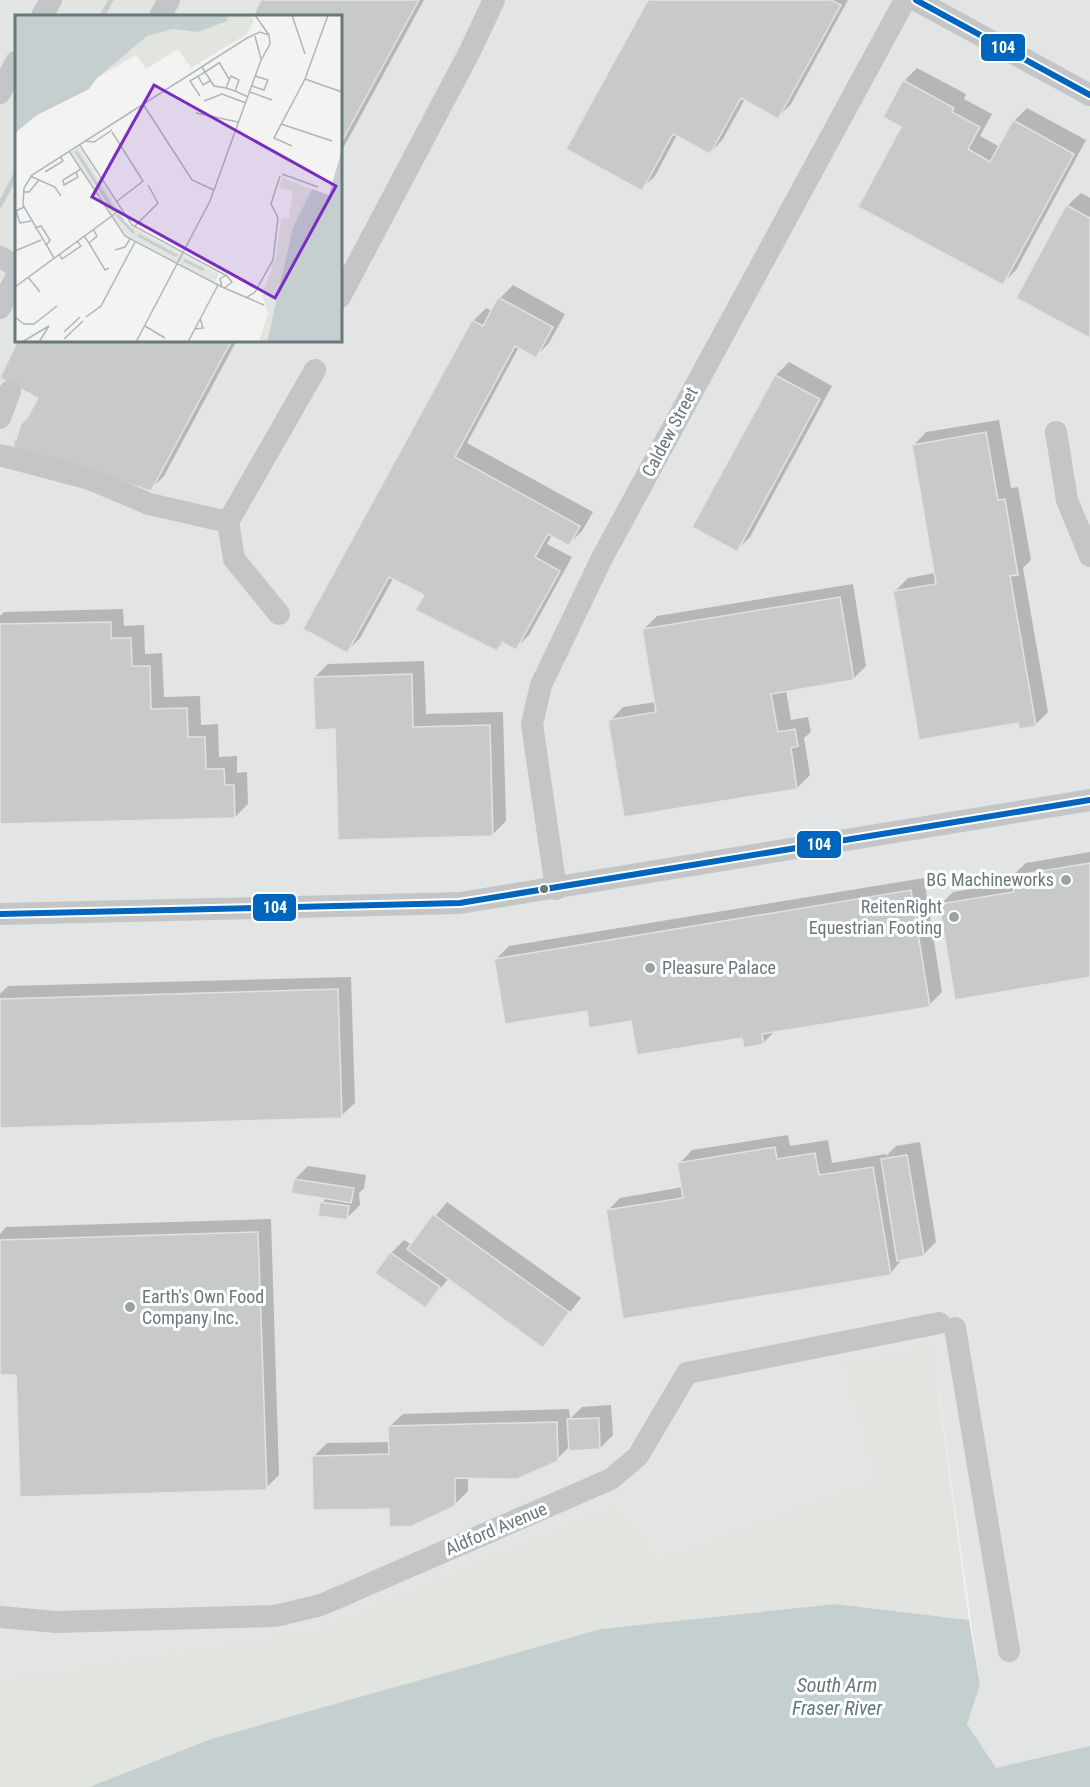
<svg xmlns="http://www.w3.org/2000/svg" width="1090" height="1787" viewBox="0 0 1090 1787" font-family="'Roboto Condensed',sans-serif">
  <rect width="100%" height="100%" fill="#f3f3f2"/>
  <path fill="#e3e4e4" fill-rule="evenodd" d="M0,0H1090V1746L996,1769L967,1724L980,1685L932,1346L843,1362L879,1479L660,1559L613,1506L313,1631L0,1680ZM16,16H340V340H16Z"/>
  <g fill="#e2e4df">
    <polygon points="60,0 154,0 145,16 51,16"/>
    <polygon points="16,80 16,250 0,280 0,110"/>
    <polygon points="932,1346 969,1620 836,1604 211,1739 89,1787 0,1787 0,1680 313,1631 613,1506 660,1559 878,1479 843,1362"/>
  </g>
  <polygon fill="#c5cfcf" points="836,1604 969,1620 980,1685 967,1724 996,1768 1090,1746 1090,1787 89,1787 211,1739 601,1629"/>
  <g fill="#0003">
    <polygon points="263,0 424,0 340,154 340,16 254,16"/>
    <polygon points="649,0 848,0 791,104 778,117 745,99 723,139 710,153 677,135 655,176 641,189"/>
    <polygon points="917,68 966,94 964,99 992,114 980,136 1000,147 1014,121 1027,108 1086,140 1016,270 1003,283 903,126 904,81"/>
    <polygon points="1081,193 1090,198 1090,336 1067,206"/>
    <polygon points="513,285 565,314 549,343 536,356 519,347 467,443 593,512 582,531 569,544 552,535 547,544 572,557 529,635 516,648 504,642 497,650 426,595 394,577 360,638 347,651 473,321 486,308 492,311 500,298"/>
    <polygon points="19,340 237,340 164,476 151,489 14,441 40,398 0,376"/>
    <polygon points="789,362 832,386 750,537 737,550 694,526 776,375"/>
    <polygon points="999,420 1011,488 1018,487 1031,560 1023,568 1048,712 1035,725 1020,721 894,592 908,578 935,573 913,446 926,432"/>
    <polygon points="853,584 866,666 853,679 786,690 791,720 808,717 811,732 804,738 810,775 797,788 610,721 623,707 656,702 644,629 657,616"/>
    <polygon points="123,609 124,626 144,625 145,654 162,653 164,697 200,696 201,725 218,724 219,757 237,756 237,773 247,772 248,804 235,817 0,822 0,616 4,612"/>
    <polygon points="424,661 426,714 503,712 506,821 493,834 336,728 315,677 328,664"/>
    <polygon points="1090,852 1090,976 940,905 953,892 1013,882 1012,876 1026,863"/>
    <polygon points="924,878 942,992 929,1005 776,1030 763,1043 743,1036 632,1019 496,959 509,946"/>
    <polygon points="351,977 355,1103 341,1116 0,1126 0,994 8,986"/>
    <polygon points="788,1135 790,1146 828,1140 832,1163 886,1154 886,1156 896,1146 920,1142 936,1242 923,1255 903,1258 890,1274 607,1211 620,1198 683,1187 679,1164 692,1150"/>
    <polygon points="308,1166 366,1175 364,1188 359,1193 360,1205 347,1218 322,1203 327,1197 295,1179"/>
    <polygon points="447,1202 581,1298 543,1346 449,1278 426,1306 391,1253 404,1240 412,1245"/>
    <polygon points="271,1219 279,1475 266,1488 18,1373 0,1374 0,1234 6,1227"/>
    <polygon points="611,1405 613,1435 600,1448 570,1446 557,1459 468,1477 468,1491 454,1505 391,1508 314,1456 327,1443 390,1442 389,1427 403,1414 569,1409 570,1419 582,1407"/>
  </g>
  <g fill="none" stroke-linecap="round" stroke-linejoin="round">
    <g stroke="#c5cfcf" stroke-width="5">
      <polyline points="102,16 111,0"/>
      <polyline points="0,205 16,174"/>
    </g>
  </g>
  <g fill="#c8caca" stroke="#e2e2e2" stroke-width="1.5">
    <polygon points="261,0 419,0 340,145 340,16 253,16"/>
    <polygon points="648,0 831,0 841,5 778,119 741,98 710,154 673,134 642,191 566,149"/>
    <polygon points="903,80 954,108 952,112 980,127 968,149 990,162 1013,120 1074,154 1003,285 858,207 901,127 883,117"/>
    <polygon points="1066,205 1090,218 1090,338 1016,298"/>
    <polygon points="498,297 553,327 536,358 515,346 455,457 580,526 569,546 548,534 535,557 560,571 516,650 502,642 497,651 415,610 424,595 389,577 347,653 303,629 472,320 483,326"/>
    <polygon points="18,340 232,340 151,491 14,448 14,438 16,440 21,424 27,418 38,398 0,378"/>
    <polygon points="775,375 820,399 737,552 692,527"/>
    <polygon points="986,432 998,500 1005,499 1018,575 1010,576 1036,726 1019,729 1018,723 919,740 893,591 936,584 912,445"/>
    <polygon points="840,597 854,680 771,694 778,732 795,729 798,746 791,748 797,789 624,817 608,720 656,712 642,629"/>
    <polygon points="111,622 111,638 131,638 132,666 150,666 151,709 187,708 188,737 205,737 206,769 224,769 225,785 234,785 235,818 0,824 0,624"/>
    <polygon points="412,674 413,727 490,725 493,836 338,840 335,729 315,730 313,677"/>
    <polygon points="1090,863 1090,977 955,1000 939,904 1014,892 1011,876"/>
    <polygon points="911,890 930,1007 762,1034 764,1044 744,1048 742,1038 637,1055 631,1021 589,1028 587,1011 505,1024 494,959"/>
    <polygon points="338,989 342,1118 0,1128 0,999"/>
    <polygon points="775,1147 777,1159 815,1153 819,1175 873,1167 891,1275 623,1319 606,1210 683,1198 677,1163"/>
    <polygon points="907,1155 924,1256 897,1261 881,1159"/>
    <polygon points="294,1179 354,1188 351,1203 291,1193"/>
    <polygon points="320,1202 349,1206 347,1220 318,1216"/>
    <polygon points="433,1214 569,1312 543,1348 407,1249"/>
    <polygon points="258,1232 267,1490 20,1497 16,1375 0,1375 0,1240"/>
    <polygon points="390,1252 440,1287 426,1308 375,1273"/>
    <polygon points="599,1418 600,1449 569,1451 567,1419"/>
    <polygon points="557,1422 558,1461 517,1479 455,1478 455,1506 412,1526 389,1527 389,1509 313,1510 312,1456 389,1454 388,1426"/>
  </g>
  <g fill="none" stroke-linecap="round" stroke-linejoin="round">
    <g stroke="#c3c5c6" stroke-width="22">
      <polyline points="916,0 1090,95"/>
      <polyline points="42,16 51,0"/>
      <polyline points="160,16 169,0"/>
      <polyline points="0,93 16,62"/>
      <polyline points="0,257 16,266"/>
      <polyline points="340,297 470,51 494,0"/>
      <polyline points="0,308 16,278"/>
      <polyline points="0,418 10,391"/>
      <polyline points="1056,432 1067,500 1090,556"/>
      <polyline points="0,455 90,479 149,504 228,522 315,370"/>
      <polyline points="228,522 234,559 279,614"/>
      <polyline points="556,889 532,724 541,685 602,558 905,0"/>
      <polyline points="0,914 460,903 1090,800"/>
      <polyline points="955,1328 1009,1651"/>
      <polyline points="0,1617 56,1622 275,1616 321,1605 611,1479 638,1456 687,1373 939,1323"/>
    </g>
    <g stroke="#fff" stroke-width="10">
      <g id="bus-1">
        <polyline points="916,0 1090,95"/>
        <polyline points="0,914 460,903 1090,800"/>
      </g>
    </g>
    <use href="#bus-1" stroke="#0065bd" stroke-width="6"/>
  </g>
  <g fill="#98a3a7" stroke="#fff" stroke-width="2">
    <circle cx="1066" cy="880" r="6"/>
    <circle cx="954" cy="917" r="6"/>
    <circle cx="650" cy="968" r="6"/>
    <circle cx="130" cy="1307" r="6"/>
  </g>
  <circle fill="#67787e" stroke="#fff" stroke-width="2" cx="544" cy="889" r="5"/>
  <g text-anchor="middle" stroke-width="6" stroke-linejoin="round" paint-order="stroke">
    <g font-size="18" fill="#67787e" stroke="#fff">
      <text transform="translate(670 432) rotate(-62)" y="6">Caldew Street</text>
      <text transform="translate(496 1529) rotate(-23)" y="6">Aldford Avenue</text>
    </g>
    <g font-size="18" fill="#67787e" stroke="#fff" text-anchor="end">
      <text x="1054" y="886">BG Machineworks</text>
      <text x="942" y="913">ReitenRight<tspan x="942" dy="21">Equestrian Footing</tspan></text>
      <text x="662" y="974" text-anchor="start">Pleasure Palace</text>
      <text x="142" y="1303" text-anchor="start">Earth's Own Food<tspan x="142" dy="21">Company Inc.</tspan></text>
    </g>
    <g font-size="20" font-style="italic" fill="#63797b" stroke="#fff">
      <text x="837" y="1692">South Arm<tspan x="837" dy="23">Fraser River</tspan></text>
    </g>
  </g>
  <g transform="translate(15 15)">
    <rect width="327" height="327" fill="#f3f3f2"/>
    <path d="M197,0H235L239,5L232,19L176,53L163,34L131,54L121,40L82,63L74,74L22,100L9,113L102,24ZM64,132L112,209L204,259L200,267L111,220L56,137ZM267,163L297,174L278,212L252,327H244L253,298L247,280L261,242L266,204L274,202L278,176L264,173Z" fill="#e2e4df"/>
    <path d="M0,0H213L212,6L183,17L158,14L132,21L82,63L74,74L22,100L0,118ZM327,134V327H252L278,212L297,174L314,180Z" fill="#c5cfcf"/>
    <path fill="none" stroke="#c5cfcf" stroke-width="3" d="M61,136L99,196M102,200L119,218M123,220L162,241M169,245L189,255"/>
    <path fill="none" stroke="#aeb7ba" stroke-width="1.5" d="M240,0L254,20M277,0L290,39M313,0L290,64L327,77M240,21L246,44M204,47L214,64M204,48L190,57L199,71L211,73M183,61L188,70L195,66M237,71L249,75L253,65L240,61M220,76L211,73L216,61L224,65L220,76L233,82M235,77L257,85M185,81L175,66L190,57L187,52M189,86L207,79L231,88M128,89L177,165L199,175M181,98L223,107M266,109L317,126M97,117L128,166L101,187M70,126L79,127L97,115M64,129L117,210L212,261M277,131L259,123L290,64M54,136L110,221L207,272M30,157L48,146L45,141M61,157L63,162L49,170L48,165L66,154M267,159L303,172M15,161L40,172L46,181M8,177H14L24,165M9,192L1,196L5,208L16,206M119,212L143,188L133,170M20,213L26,211L35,225L31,231M69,221L74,228L82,221L78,214M74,228L90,255L94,253M100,235L110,232L115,224M0,236L26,225M44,239L47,244L66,231L62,226M39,243L8,190L9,173L17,160L232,23L245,17L254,20L255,29L246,45L195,186L121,327M13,262L25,277M0,272L105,195M210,273L217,267L211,260L205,264L207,272L249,290M231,283L240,277L258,245L263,203L256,189L265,161M0,302L9,309H19L42,291M71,302L86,291L120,227M130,311L150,323M179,314L188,313L185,303M49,317L65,302M49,324L68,306M7,327L34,311L24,327M173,327L203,270"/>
    <path fill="#7b2cbf" fill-opacity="0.15" stroke="#7b2cbf" stroke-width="3" d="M139,70L321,171L260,283L77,182Z"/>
    <rect width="327" height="327" fill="none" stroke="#67787e" stroke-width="3"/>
  </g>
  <g stroke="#fff" stroke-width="2">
    <rect x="980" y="33" width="46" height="29" rx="6" fill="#0065bd"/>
    <rect x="796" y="830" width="46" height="29" rx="6" fill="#0065bd"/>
    <rect x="252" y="893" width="45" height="29" rx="6" fill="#0065bd"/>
  </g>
  <g font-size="16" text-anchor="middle" font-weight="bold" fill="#fff">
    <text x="1003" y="53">104</text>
    <text x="819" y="850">104</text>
    <text x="275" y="913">104</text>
  </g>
</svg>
